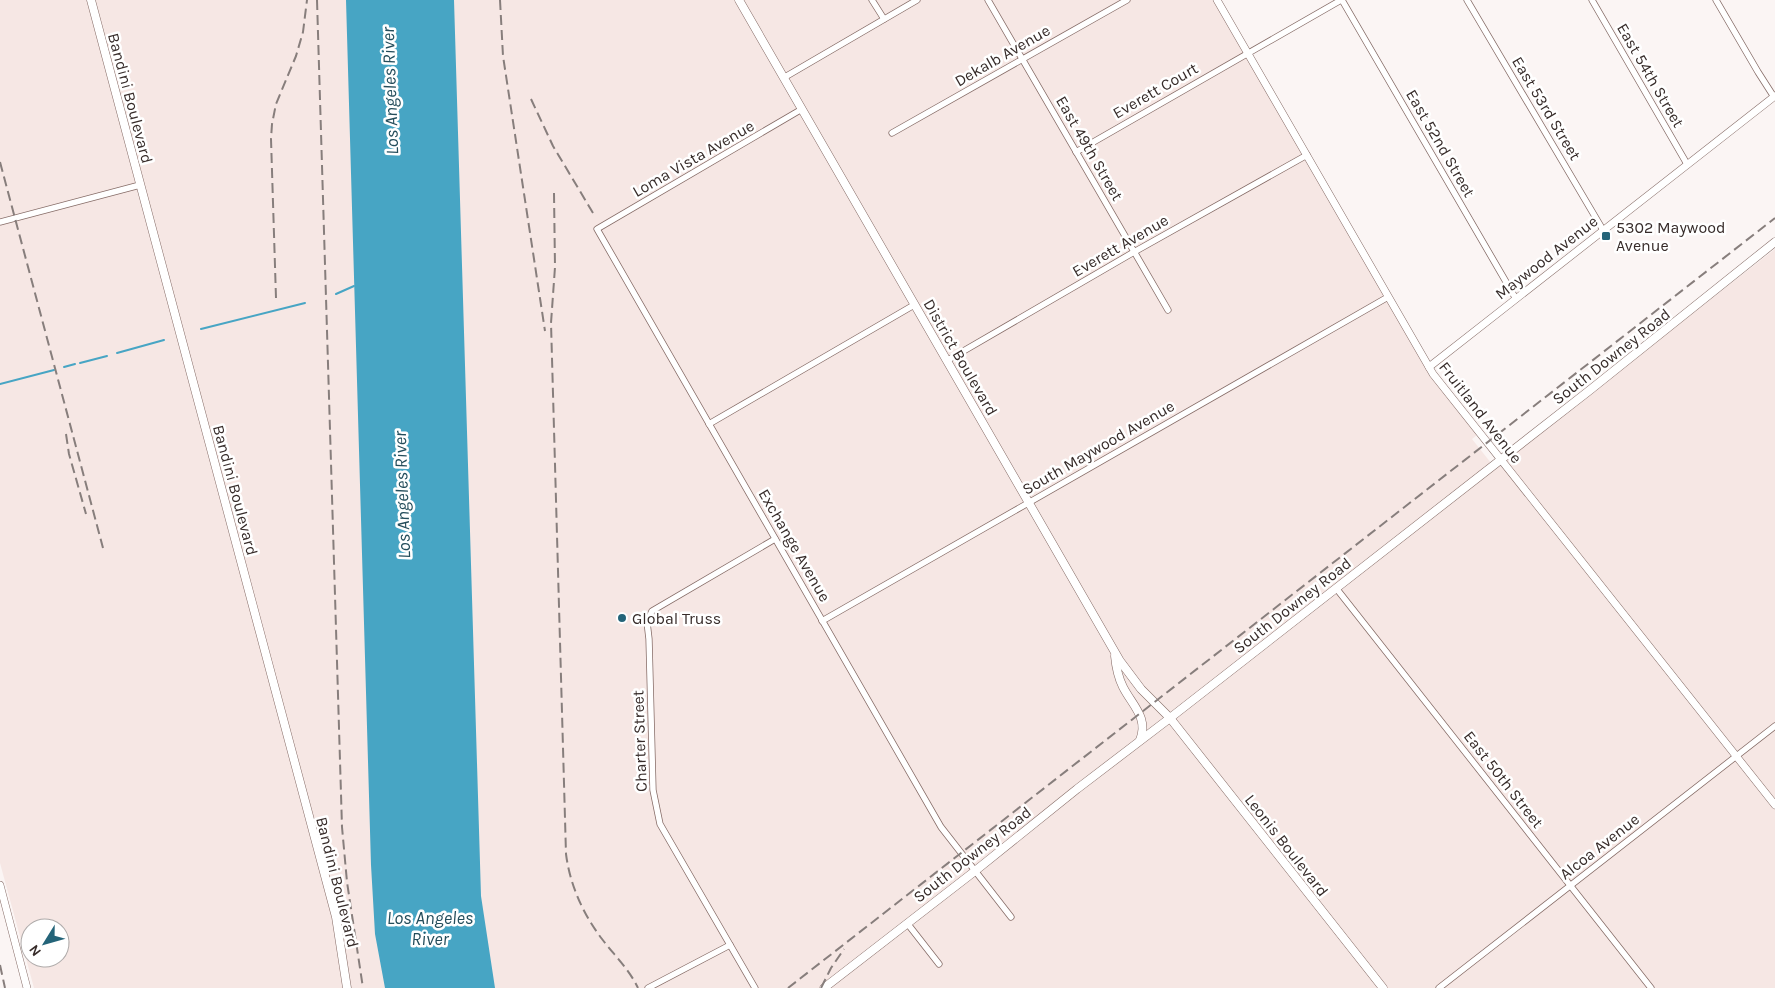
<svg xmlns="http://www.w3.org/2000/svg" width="1775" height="988" viewBox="0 0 1775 988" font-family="Karla,sans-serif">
  <rect width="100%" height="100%" fill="#fbf5f4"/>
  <path fill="#f6e7e4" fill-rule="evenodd" d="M0,0H1219L1426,362L1481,432L1472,439L1495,468L1775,249V988H34L0,863ZM30,928H60V958H30Z"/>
  <polygon fill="#47a5c4" points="346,0 454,0 481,896 495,988 385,988 375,934 371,865"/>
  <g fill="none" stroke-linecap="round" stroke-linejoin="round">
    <g stroke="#47a5c4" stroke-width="2">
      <polyline points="336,294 354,286"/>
      <polyline points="201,329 305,303"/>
      <polyline points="117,353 164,340"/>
      <polyline points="80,363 107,356"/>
      <polyline points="64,367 75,364"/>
      <polyline points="0,384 54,370"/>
    </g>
    <g stroke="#866c67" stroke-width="7">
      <g id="minor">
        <polyline points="872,0 884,19"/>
        <polyline points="988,0 1168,310"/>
        <polyline points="1342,0 1516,299"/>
        <polyline points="1467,0 1603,230"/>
        <polyline points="1592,0 1687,164"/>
        <polyline points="1716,0 1758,72 1774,97"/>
        <polyline points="785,77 917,0"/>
        <polyline points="802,109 597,229 941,827 1011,917"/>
        <polyline points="892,133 1127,0"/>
        <polyline points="1076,152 1341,0"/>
        <polyline points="0,222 140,185"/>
        <polyline points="948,360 1134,252 1307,155"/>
        <polyline points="709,424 914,305"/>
        <polyline points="1336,588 1651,988"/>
        <polyline points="822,621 1388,297"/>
        <polyline points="907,923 939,964"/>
        <polyline points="648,988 730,945"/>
        <polyline points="755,988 660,824 653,790 649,639 647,622 652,611 775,539"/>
        <polyline points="1439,988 1775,726"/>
      </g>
    </g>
    <g stroke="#866c67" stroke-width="8">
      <g id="tertiary">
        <polyline points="1217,0 1433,374 1775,805"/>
        <polyline points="1429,367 1775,96"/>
        <polyline points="0,885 27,988"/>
      </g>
    </g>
    <g stroke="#866c67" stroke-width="9">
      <g id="secondary">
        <polyline points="91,0 336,917 347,988"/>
        <polyline points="739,0 1120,661 1141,689 1170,718 1383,988"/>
        <path d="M1115,656C1116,667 1118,677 1123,687C1132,705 1149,718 1140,740"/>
        <polyline points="824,988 975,871 1077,789 1170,718 1590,390 1775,242"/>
      </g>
    </g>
    <use href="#minor" stroke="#fff" stroke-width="5.5"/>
    <use href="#tertiary" stroke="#fff" stroke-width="7"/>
    <use href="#secondary" stroke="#fff" stroke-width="8"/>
    <g stroke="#877e7c" stroke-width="2" stroke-dasharray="10 5" stroke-linecap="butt">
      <polyline points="317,0 342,827 347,882 363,988"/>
      <polyline points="500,0 503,56 545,331"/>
      <polyline points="531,99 553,146 593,213"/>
      <polyline points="0,162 103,548"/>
      <path d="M554,193L555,267L551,323L566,854C570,885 583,914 602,939C614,955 629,969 638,988"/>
      <polyline points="276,298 271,139 272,124 276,104 296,56 303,32 307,0"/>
      <polyline points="66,434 69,454 86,514"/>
      <polyline points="0,965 5,988"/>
      <polyline points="788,988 1775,218"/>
      <polyline points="821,988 831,968 844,949"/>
    </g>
  </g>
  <g fill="#246479" stroke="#fff" stroke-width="2">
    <rect x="1601" y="231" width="10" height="10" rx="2.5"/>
    <circle cx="622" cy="618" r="5"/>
  </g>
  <g text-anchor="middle" stroke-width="5" stroke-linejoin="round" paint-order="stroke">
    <g font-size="16" fill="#372c2a" stroke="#fff">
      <text transform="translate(1002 55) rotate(-30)" y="6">Dekalb Avenue</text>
      <text transform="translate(1651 75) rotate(60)" y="6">East 54th Street</text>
      <text transform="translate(1155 90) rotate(-30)" y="6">Everett Court</text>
      <text transform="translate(131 98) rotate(75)" y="6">Bandini Boulevard</text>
      <text transform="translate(1547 108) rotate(59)" y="6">East 53rd Street</text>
      <text transform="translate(1441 143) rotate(60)" y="6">East 52nd Street</text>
      <text transform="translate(1090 148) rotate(60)" y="6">East 49th Street</text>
      <text transform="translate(693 158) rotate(-30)" y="6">Loma Vista Avenue</text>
      <text transform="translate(1120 245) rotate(-30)" y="6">Everett Avenue</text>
      <text transform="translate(1546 257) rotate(-38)" y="6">Maywood Avenue</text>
      <text transform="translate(1611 356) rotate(-38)" y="6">South Downey Road</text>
      <text transform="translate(961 357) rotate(60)" y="6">District Boulevard</text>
      <text transform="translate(1481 412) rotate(52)" y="6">Fruitland Avenue</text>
      <text transform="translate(1098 447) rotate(-30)" y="6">South Maywood Avenue</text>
      <text transform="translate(236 490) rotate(75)" y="6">Bandini Boulevard</text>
      <text transform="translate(795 545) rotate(60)" y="6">Exchange Avenue</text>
      <text transform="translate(1292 605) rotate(-38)" y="6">South Downey Road</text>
      <text transform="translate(639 741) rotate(-92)" y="6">Charter Street</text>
      <text transform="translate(1504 779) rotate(52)" y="6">East 50th Street</text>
      <text transform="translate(1287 845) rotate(52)" y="6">Leonis Boulevard</text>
      <text transform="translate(1599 846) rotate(-38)" y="6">Alcoa Avenue</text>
      <text transform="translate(972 854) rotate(-38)" y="6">South Downey Road</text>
      <text transform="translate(338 882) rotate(76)" y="6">Bandini Boulevard</text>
    </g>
    <g font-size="16" fill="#372c2a" stroke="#fff" text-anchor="start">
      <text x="1616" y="233">5302 Maywood<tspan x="1616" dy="18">Avenue</tspan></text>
      <text x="632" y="624">Global Truss</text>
    </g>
    <g font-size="18" font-style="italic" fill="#244d5b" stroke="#fff">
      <text transform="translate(390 91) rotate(-92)" y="6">Los Angeles River</text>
      <text transform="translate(402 495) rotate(-92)" y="6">Los Angeles River</text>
      <text x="430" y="924">Los Angeles<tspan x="430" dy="21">River</tspan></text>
    </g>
  </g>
  <g transform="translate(45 943) rotate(233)"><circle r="24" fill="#ffffff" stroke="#afabaa"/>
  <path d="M0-4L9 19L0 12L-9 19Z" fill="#246479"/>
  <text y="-8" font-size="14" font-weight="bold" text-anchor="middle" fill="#372c2a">N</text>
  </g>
</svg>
